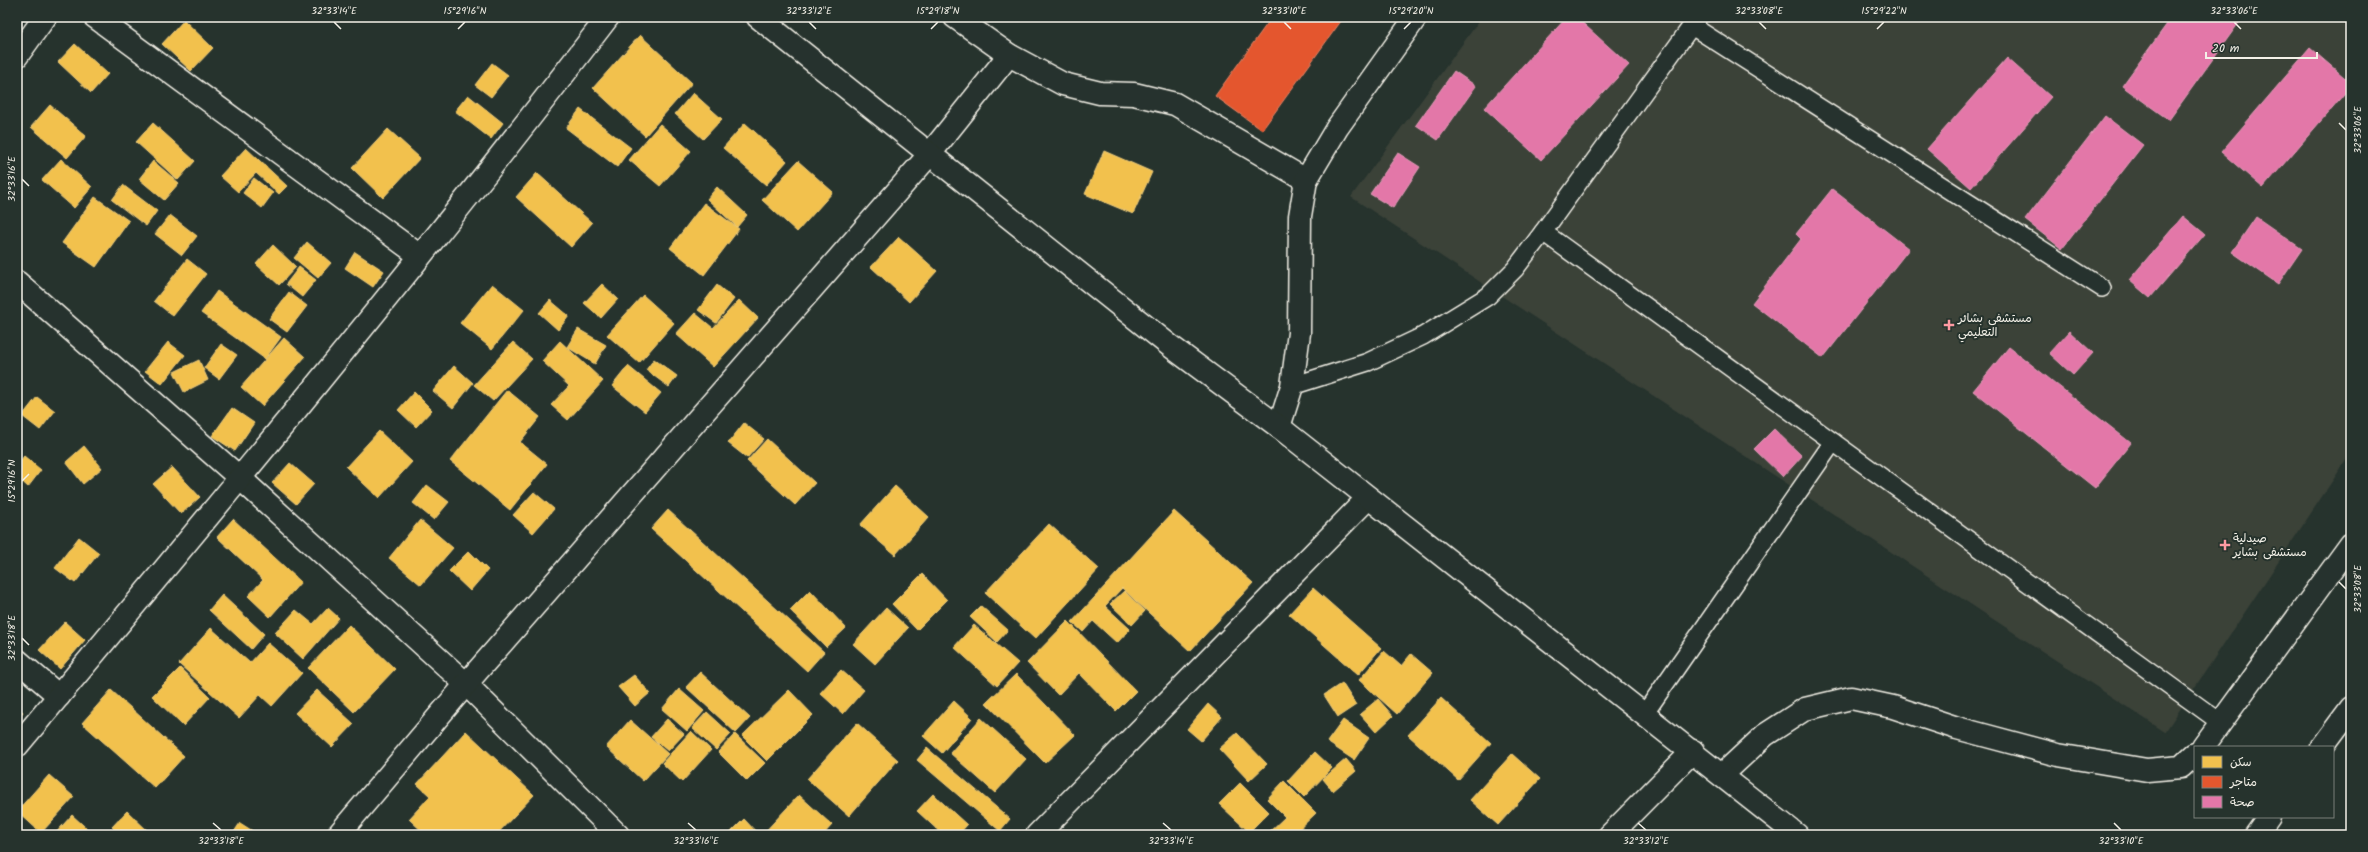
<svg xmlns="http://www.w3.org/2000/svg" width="2368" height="852" viewBox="0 0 2368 852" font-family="Kalam,'Playpen Sans Arabic',sans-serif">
  <rect width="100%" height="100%" fill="#26332d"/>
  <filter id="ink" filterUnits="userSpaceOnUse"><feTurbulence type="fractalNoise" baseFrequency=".025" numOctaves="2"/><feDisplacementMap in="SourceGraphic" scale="8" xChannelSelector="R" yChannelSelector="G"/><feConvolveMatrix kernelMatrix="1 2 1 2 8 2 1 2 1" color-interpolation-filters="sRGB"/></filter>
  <g filter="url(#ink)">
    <polygon fill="#3b4239" points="1482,17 2351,17 2351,453 2165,732 1351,197"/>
    <g fill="#f2c14e" stroke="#f3cf7c">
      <polygon points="184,20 213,48 191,71 162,44"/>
      <polygon points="640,35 692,83 645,136 593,88"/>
      <polygon points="75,44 108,74 91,93 58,62"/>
      <polygon points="492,63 508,75 491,97 475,85"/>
      <polygon points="693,93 722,119 703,139 675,114"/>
      <polygon points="468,95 503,123 491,139 455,111"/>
      <polygon points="50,105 86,136 67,158 31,127"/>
      <polygon points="580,109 631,148 617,167 566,128"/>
      <polygon points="153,123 195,161 178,180 136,142"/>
      <polygon points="745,123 787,161 766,185 723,148"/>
      <polygon points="660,124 691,151 660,186 629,160"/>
      <polygon points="388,129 420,158 383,198 352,168"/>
      <polygon points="246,148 287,186 279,194 256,173 238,192 220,176"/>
      <polygon points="1104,151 1152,172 1133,214 1085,194"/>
      <polygon points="61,159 92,187 74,208 42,180"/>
      <polygon points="153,161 179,183 164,200 139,179"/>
      <polygon points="798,161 833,192 797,232 762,200"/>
      <polygon points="537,173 592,223 571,247 516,197"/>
      <polygon points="254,178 273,193 262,208 243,193"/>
      <polygon points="123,185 157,211 146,226 112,200"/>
      <polygon points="717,187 747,215 737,227 707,199"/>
      <polygon points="95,197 129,221 96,267 62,243"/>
      <polygon points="704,203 739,229 704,275 670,248"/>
      <polygon points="170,215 197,236 182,255 155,234"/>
      <polygon points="899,237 937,271 909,302 871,267"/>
      <polygon points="307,242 331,263 318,278 294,258"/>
      <polygon points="273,245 296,267 279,285 256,264"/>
      <polygon points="355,252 384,271 373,287 345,268"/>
      <polygon points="187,259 206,274 173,316 154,301"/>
      <polygon points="299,267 316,280 302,297 286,284"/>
      <polygon points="492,284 524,310 492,349 460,323"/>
      <polygon points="602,284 618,299 601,318 584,303"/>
      <polygon points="717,285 734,299 716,323 698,310"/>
      <polygon points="217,291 281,337 265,359 201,313"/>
      <polygon points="289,292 307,306 287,332 269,319"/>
      <polygon points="643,295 674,323 639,363 607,335"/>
      <polygon points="550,300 569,316 558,330 539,313"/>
      <polygon points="739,300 758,318 713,367 676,334 695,313 713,328"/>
      <polygon points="578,329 606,345 595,364 567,347"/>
      <polygon points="284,338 305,357 262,406 241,387"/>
      <polygon points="560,341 603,381 568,420 551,405 569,386 542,361"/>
      <polygon points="168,342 185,355 162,384 145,371"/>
      <polygon points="513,342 532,359 493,401 474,385"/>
      <polygon points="221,344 237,355 219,379 204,368"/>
      <polygon points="654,359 677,376 669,387 646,370"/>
      <polygon points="199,360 208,380 184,392 174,372"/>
      <polygon points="454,366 473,383 453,408 433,391"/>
      <polygon points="628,366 661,393 645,412 612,386"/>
      <polygon points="507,390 540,417 520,442 547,464 510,510 450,461"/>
      <polygon points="414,392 432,410 416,427 398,410"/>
      <polygon points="37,397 55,411 40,430 22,416"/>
      <polygon points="232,408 254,423 235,451 212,436"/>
      <polygon points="744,423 764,439 747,458 728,443"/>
      <polygon points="379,431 412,462 379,498 346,467"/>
      <polygon points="767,439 815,483 795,505 747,461"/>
      <polygon points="84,446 102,468 83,484 66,462"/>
      <polygon points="24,456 41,470 28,487 17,477 17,465"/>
      <polygon points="290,463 314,484 296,504 272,483"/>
      <polygon points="172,467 200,497 181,514 153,484"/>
      <polygon points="427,485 449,502 434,520 413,503"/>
      <polygon points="895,486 929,517 895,555 860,525"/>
      <polygon points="534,492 554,509 533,533 513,515"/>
      <polygon points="668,510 824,652 807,671 651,529"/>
      <polygon points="1174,511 1253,583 1190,651 1122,588 1105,606 1130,629 1117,643 1093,621 1083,632 1072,622"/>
      <polygon points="233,519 301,582 270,617 248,596 263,580 217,537"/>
      <polygon points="420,520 453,548 421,585 389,558"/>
      <polygon points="1049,524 1099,569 1035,639 985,593"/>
      <polygon points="79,537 99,553 75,583 55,568"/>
      <polygon points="469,551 488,570 470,591 449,571"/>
      <polygon points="922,574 947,600 917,630 892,604"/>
      <polygon points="1313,588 1381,648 1358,675 1289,614"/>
      <polygon points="810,590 846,628 826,647 790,610"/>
      <polygon points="1124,591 1145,611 1132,625 1110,604"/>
      <polygon points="222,595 264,634 251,649 209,610"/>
      <polygon points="981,606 1008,630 997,642 970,617"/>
      <polygon points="328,608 339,618 303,659 275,633 296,610 313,624"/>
      <polygon points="886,608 908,628 875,664 853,644"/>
      <polygon points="1068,621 1136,691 1116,711 1079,673 1058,695 1027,663"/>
      <polygon points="65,622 85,640 60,669 39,650"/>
      <polygon points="349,625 395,669 354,712 308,668"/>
      <polygon points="974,625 1018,663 997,686 954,647"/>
      <polygon points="211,628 250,663 268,643 302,673 272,706 260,695 239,718 179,664"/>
      <polygon points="1384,651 1401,666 1411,654 1433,673 1397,714 1359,680"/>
      <polygon points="180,668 210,697 183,726 152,696"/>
      <polygon points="841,670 864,690 843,714 820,693"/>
      <polygon points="700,672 750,718 736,733 686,687"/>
      <polygon points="1016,674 1075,735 1045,763 986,703"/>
      <polygon points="634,675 650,693 635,706 618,687"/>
      <polygon points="1342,683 1356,705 1338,717 1324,695"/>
      <polygon points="679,689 704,711 687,731 662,709"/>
      <polygon points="111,690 184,756 155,788 82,723"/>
      <polygon points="317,690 354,724 332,747 295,713"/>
      <polygon points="789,690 813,715 767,761 742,736"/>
      <polygon points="1441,698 1491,743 1458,780 1408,735"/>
      <polygon points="1378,699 1393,716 1376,732 1360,714"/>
      <polygon points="954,701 972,718 942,753 923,736"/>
      <polygon points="1208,704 1222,717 1201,741 1187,729"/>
      <polygon points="17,707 23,712 17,719"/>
      <polygon points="707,712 731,734 716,750 692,728"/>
      <polygon points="981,718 1026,759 995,793 950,753"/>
      <polygon points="667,719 684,734 668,751 651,737"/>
      <polygon points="630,720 668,754 643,781 606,747"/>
      <polygon points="1343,720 1369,738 1354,760 1327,742"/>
      <polygon points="857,723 898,760 849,816 807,779"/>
      <polygon points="466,731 534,795 496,835 426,835 409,819 430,796 417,784"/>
      <polygon points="691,731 711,750 682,782 662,763"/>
      <polygon points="1237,733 1267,764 1249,781 1219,749"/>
      <polygon points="735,734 765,763 747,781 718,752"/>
      <polygon points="927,748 1010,819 1000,831 917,760"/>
      <polygon points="1315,752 1332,768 1304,797 1288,781"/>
      <polygon points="1512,754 1540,779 1498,825 1470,800"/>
      <polygon points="1346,759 1356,771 1333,791 1323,779"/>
      <polygon points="49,775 74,797 41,833 17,811"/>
      <polygon points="1284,781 1316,813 1293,835 1266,835 1285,817 1267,799"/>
      <polygon points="1240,783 1269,812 1249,832 1219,804"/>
      <polygon points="933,794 967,825 958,835 943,835 917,811"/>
      <polygon points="799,795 832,825 823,835 762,835"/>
      <polygon points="127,811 152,835 120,835 112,827"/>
      <polygon points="72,815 94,835 54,835"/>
      <polygon points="744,819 759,835 728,835"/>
      <polygon points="240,823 259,835 232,835"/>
    </g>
    <polygon fill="#e4572e" stroke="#e98566" points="1272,17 1344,17 1262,130 1215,96"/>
    <g fill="#e377a8" stroke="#e89cbb">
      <polygon points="1567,17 1576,17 1629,65 1541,160 1484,108"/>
      <polygon points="2172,17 2243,17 2169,120 2122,86"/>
      <polygon points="2310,48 2351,83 2351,86 2263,188 2221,152"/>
      <polygon points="2007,58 2051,97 1971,188 1927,149"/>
      <polygon points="1454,71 1476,86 1438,140 1416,125"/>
      <polygon points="2105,116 2143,145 2062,249 2025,220"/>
      <polygon points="1398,153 1420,167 1393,208 1370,194"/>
      <polygon points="1832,189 1909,249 1823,358 1752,303 1801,239 1796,234"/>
      <polygon points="2183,216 2205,234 2150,298 2129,280"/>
      <polygon points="2256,217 2302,249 2278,284 2232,252"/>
      <polygon points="2069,331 2093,353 2073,375 2049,353"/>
      <polygon points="2009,347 2131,443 2095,488 1973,391"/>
      <polygon points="1774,429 1802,456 1783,477 1754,449"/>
    </g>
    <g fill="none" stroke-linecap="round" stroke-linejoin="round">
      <g stroke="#f4f1e8" stroke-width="20">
        <g id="lane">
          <polyline points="1692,26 2102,288"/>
          <polyline points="1543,232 2220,722"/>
          <polyline points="1292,386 1368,362 1423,336 1488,296 1515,269 1543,232 1698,17"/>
          <polyline points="1645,713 1833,442"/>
        </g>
      </g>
      <g stroke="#f4f1e8" stroke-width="25">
        <g id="street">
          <polyline points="95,17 420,256"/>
          <polyline points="955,17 1009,55 1063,84 1100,93 1134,94 1175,104 1306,180"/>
          <polyline points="17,56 45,17"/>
          <polyline points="17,282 241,479 466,684 618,835"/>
          <polyline points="1279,427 1292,386 1299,333 1300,216 1306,180 1337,128 1416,17"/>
          <polyline points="17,660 59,696"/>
          <path d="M17,746C218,506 418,265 608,17"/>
          <polyline points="2203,747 2351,544"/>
          <polyline points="1723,774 1765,735 1805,709 1851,698 1893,707 1957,728 2058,755 2147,770 2181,767 2195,754"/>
          <polyline points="338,835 466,684 929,155 1009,55"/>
          <polyline points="1037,835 1368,498"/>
          <polyline points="1610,835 1693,751"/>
        </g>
      </g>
      <g stroke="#f4f1e8" stroke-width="25">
        <g id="secondary">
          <polyline points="758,17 1169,345 1279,427 1797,835"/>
          <polyline points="2322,747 2351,708"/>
          <polyline points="2256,835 2269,817"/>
        </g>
      </g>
      <use href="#lane" stroke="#26332d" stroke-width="17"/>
      <use href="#street" stroke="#26332d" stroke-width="22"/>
      <use href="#secondary" stroke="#26332d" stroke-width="22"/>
    </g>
  </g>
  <path fill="none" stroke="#f4f1e8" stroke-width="1.5" d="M334,22L341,29M809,22L816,29M1284,22L1291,29M1759,22L1766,29M2234,22L2241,29M458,29L465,22M931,29L938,22M1404,29L1411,22M1877,29L1884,22M2339,123L2346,130M22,179L29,186M22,481L29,474M2339,582L2346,589M22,638L29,645M213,823L221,830M688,823L696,830M1163,823L1171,830M1638,823L1646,830M2114,823L2121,830"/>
  <g fill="#ff9aa2" stroke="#26332d" stroke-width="1.5">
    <path d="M1947 319h4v4h4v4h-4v4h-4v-4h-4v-4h4z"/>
    <path d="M2223 539h4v4h4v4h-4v4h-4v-4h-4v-4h4z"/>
  </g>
  <g text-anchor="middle" stroke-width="4" stroke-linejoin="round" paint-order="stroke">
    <g font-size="12" fill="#f4f1e8" stroke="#26332d" text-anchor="start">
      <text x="1958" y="322">مستشفى بشائر<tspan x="1958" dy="14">التعليمي</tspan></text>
      <text x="2233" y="542">صيدلية<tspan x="2233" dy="14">مستشفى بشاير</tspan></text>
    </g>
  </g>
  <rect width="2368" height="852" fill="none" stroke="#26332d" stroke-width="44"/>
  <rect x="2194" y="746" width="140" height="72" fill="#26332d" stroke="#787f78"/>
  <rect x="2202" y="756" width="20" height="12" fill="#f2c14e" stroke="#787f78"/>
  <text x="2230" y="766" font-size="12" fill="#f4f1e8">سكن</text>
  <rect x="2202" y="776" width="20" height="12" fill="#e4572e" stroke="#787f78"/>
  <text x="2230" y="786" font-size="12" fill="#f4f1e8">متاجر</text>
  <rect x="2202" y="796" width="20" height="12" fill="#e377a8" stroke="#787f78"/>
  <text x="2230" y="806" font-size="12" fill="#f4f1e8">صحة</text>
  <path d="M2206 52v6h111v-6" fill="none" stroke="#f4f1e8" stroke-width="2"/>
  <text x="2212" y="52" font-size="12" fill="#f4f1e8" stroke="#26332d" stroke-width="3" paint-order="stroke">20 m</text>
  <rect x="22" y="22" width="2324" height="808" fill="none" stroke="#f4f1e8" stroke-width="1.5"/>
  <g font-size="10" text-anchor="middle" fill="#f4f1e8">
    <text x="334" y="14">32°33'14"E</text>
    <text x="465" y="14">15°29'16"N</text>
    <text x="809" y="14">32°33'12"E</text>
    <text x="938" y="14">15°29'18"N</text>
    <text x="1284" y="14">32°33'10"E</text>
    <text x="1411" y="14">15°29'20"N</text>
    <text x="1759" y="14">32°33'08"E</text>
    <text x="1884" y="14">15°29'22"N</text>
    <text x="2234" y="14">32°33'06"E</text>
    <text transform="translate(2357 130) rotate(-90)" y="4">32°33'06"E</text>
    <text transform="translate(11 179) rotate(-90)" y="4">32°33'16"E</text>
    <text transform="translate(11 481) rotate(-90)" y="4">15°29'16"N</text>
    <text transform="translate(2357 589) rotate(-90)" y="4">32°33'08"E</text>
    <text transform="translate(11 638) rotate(-90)" y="4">32°33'18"E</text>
    <text x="221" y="844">32°33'18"E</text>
    <text x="696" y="844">32°33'16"E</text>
    <text x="1171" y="844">32°33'14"E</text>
    <text x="1646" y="844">32°33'12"E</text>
    <text x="2121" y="844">32°33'10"E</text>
  </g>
</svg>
